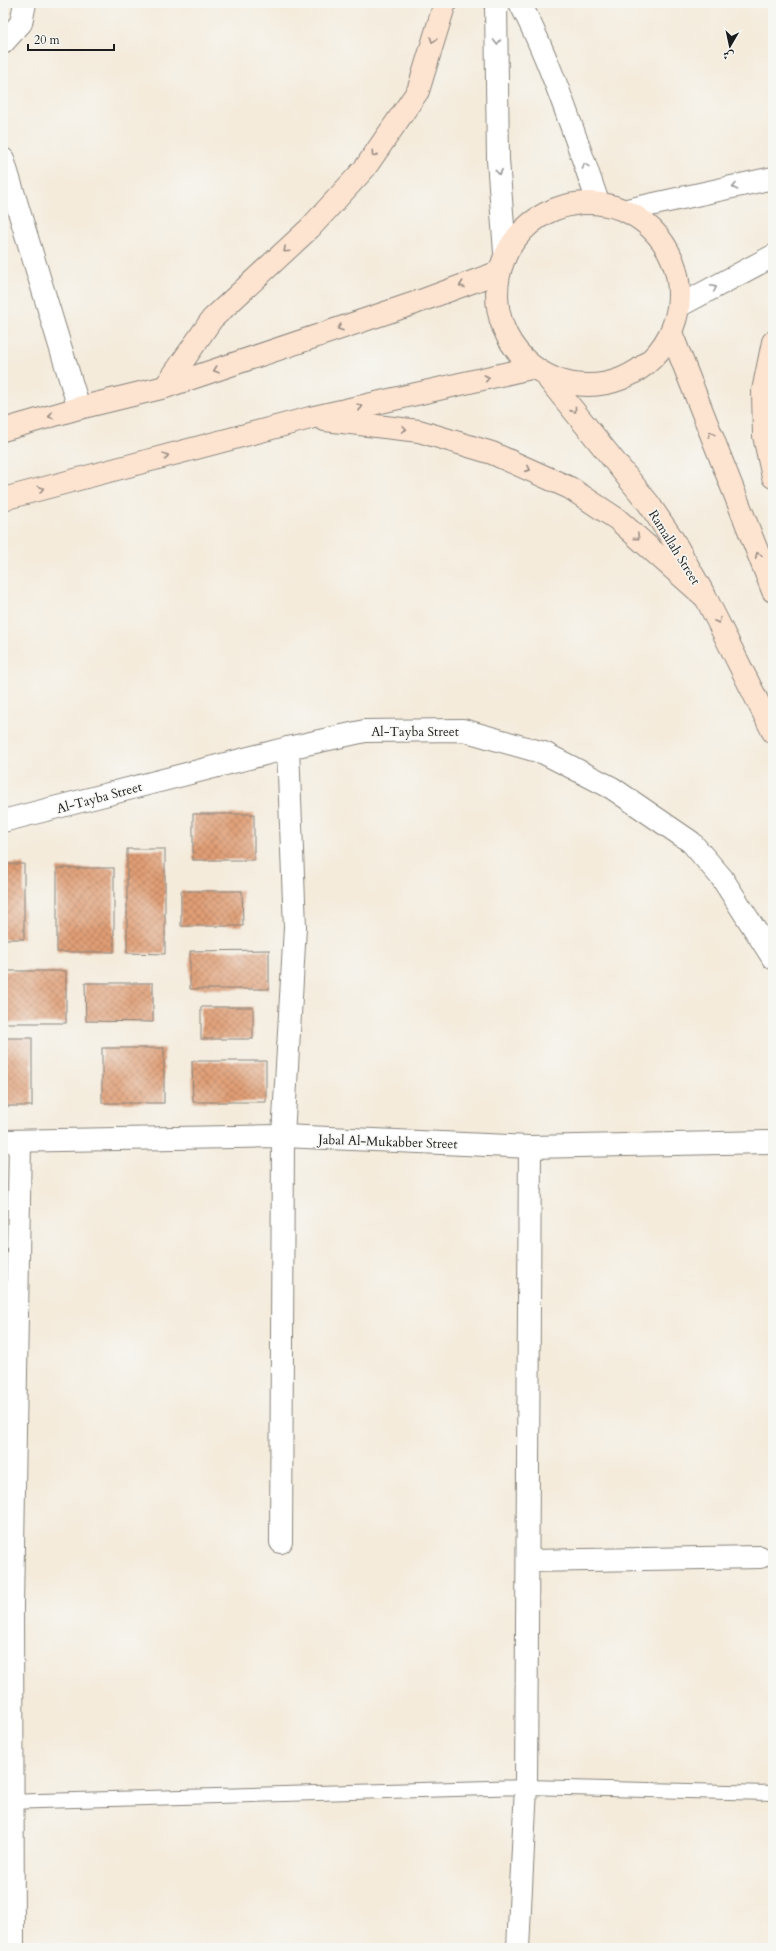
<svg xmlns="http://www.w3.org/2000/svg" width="776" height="1951" viewBox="0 0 776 1951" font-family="Cardo,Amiri,serif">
  <defs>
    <pattern id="building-cross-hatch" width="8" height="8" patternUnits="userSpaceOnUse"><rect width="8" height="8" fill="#e09e75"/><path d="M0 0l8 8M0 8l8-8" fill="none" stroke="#b5805f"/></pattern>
  </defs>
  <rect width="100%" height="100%" fill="#f6f6f2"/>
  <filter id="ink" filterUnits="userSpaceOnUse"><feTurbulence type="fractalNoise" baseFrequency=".025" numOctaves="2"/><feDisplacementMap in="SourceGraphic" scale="8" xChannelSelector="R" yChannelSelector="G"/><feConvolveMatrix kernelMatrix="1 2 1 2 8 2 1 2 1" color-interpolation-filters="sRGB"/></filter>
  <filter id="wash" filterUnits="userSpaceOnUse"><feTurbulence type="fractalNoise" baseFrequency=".012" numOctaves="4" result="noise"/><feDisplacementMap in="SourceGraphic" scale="16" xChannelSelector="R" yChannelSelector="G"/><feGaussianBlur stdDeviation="0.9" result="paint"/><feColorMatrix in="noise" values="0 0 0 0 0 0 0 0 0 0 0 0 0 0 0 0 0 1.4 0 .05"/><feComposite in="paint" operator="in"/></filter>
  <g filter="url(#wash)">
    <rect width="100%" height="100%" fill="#f4ebdb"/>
    <g id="blocks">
      <g fill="url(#building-cross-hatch)">
        <rect x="193" y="814" width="61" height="46"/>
        <polygon points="127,849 165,849 165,954 127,953"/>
        <rect x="3" y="864" width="21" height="75"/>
        <rect x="57" y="868" width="57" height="84"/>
        <polygon points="181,891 242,891 243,926 181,926"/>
        <polygon points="269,950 269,989 190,989 190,951"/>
        <rect x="3" y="971" width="63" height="52"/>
        <polygon points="85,983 153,983 153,1022 86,1021"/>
        <rect x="201" y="1007" width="52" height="32"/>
        <rect x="3" y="1038" width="29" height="68"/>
        <rect x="102" y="1048" width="62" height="55"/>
        <polygon points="192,1061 266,1061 266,1102 193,1102"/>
      </g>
    </g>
  </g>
  <g filter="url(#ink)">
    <use href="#blocks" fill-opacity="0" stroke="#88847c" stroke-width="1"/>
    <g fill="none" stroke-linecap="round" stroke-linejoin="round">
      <g stroke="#88847c" stroke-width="16">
        <polyline id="service" points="5,1802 526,1787 773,1793"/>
      </g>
      <g stroke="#88847c" stroke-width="24">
        <g id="minor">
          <polyline points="3,43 21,23 25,3"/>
          <polyline points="3,159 79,408"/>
          <polyline points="3,1141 283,1136 530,1147 773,1142"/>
          <polyline points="281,1542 283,1136 295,927 288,748"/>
          <polyline points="529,1561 760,1557"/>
          <polyline points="13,1948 12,1605 20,1141"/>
          <polyline points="518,1948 526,1787 530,1147"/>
        </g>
      </g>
      <g stroke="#88847c" stroke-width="24">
        <g id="tertiary">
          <polyline points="496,3 498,160 505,252"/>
          <path d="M520,3C552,64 575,137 598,202"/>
          <polyline points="627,210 773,178"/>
          <polyline points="679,306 773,256"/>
          <polyline points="3,821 288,748 365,731 463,730 544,753 612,788 691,842 722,878 773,958"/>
        </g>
      </g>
      <g stroke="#88847c" stroke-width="24">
        <g id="secondary">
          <circle cx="588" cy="294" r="91"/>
          <polyline points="672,335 773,591"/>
          <polyline points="773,342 763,391 764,436 773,477"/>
          <polyline points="549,380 649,504 672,538 706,598 773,732"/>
          <polyline points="165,387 212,319 310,228 365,168 418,91 445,3"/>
          <polyline points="325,420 419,431 492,453 570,488 617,519 706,598"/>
          <polyline points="3,430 79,408 165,387 415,303 499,272"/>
          <polyline points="3,499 310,418 531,368"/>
        </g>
      </g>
      <use href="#service" stroke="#fff" stroke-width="14"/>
      <use href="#minor" stroke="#fff" stroke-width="22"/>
      <use href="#tertiary" stroke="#fff" stroke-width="22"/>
      <use href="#secondary" stroke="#fde4d1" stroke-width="22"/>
    </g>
    <defs><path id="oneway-chevron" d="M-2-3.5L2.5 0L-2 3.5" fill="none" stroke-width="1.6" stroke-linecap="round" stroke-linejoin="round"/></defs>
    <g stroke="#988a80">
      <use href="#oneway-chevron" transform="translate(433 40) rotate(107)"/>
      <use href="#oneway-chevron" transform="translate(374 154) rotate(125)"/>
      <use href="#oneway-chevron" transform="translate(286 250) rotate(137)"/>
      <use href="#oneway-chevron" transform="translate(462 285) rotate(160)"/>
      <use href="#oneway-chevron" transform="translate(340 328) rotate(161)"/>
      <use href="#oneway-chevron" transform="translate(216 370) rotate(161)"/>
      <use href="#oneway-chevron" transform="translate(487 378) rotate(-13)"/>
      <use href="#oneway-chevron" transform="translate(360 407) rotate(-13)"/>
      <use href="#oneway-chevron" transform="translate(574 410) rotate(51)"/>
      <use href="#oneway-chevron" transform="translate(51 416) rotate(163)"/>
      <use href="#oneway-chevron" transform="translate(404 429) rotate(7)"/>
      <use href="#oneway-chevron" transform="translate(711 434) rotate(-111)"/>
      <use href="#oneway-chevron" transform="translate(166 456) rotate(-15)"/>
      <use href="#oneway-chevron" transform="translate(528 469) rotate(24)"/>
      <use href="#oneway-chevron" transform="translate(41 489) rotate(-15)"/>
      <use href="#oneway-chevron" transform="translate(637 537) rotate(41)"/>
      <use href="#oneway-chevron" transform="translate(758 555) rotate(-112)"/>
      <use href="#oneway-chevron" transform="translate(718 621) rotate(63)"/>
    </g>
    <g stroke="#999">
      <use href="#oneway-chevron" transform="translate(497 42) rotate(90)"/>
      <use href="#oneway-chevron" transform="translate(585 166) rotate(-110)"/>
      <use href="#oneway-chevron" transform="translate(499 172) rotate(85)"/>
      <use href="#oneway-chevron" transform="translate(735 187) rotate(167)"/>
      <use href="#oneway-chevron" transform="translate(714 288) rotate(-27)"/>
    </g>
  </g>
  <g text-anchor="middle" stroke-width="3" stroke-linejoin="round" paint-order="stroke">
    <g font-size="13" fill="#1c1c1c" stroke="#f6f6f2">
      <text transform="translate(675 547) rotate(58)" y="5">Ramallah Street</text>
      <text x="415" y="736">Al-Tayba Street</text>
      <text transform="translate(99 797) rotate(-15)" y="5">Al-Tayba Street</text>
      <text transform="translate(388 1141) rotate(2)" y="5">Jabal Al-Mukabber Street</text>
    </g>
  </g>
  <rect width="776" height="1951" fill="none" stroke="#f6f6f2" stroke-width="16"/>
  <g transform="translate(730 46) rotate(189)" stroke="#f6f6f2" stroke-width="3" paint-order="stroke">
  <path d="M0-3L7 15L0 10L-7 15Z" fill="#1c1c1c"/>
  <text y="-6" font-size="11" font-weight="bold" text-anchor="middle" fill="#1c1c1c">ش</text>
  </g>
  <path d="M28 44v6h86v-6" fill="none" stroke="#1c1c1c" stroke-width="2"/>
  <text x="34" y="44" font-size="12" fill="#1c1c1c" stroke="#f6f6f2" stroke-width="3" paint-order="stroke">20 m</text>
</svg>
